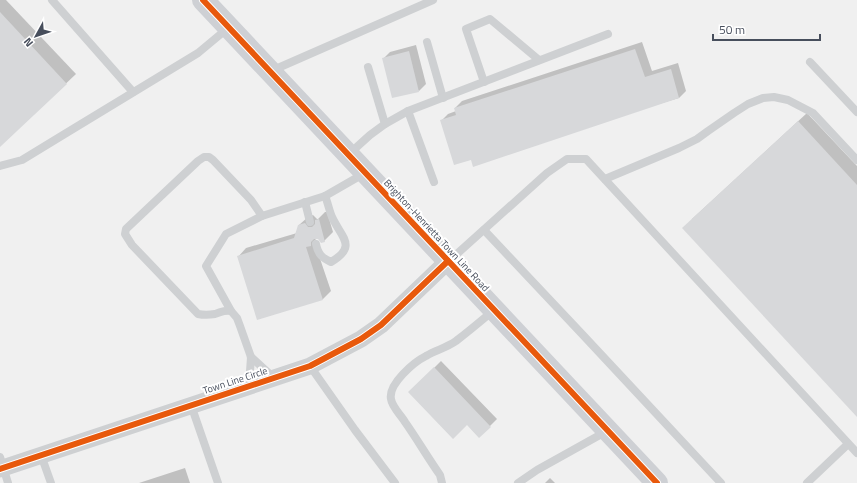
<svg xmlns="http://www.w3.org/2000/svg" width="857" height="483" viewBox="0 0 857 483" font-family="'Titillium Web',sans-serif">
  <rect width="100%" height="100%" fill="#f0f0f0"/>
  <g fill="#0003">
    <polygon points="0,0 6,0 76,74 1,145 0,144"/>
    <polygon points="642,42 652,71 678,63 686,91 679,98 471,159 441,121 448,114 456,111 455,108 462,101"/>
    <polygon points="416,45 426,84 419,91 383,59 390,52"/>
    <polygon points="807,113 857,166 857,416 692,219"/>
    <polygon points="325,212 327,212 333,232 324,241 317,238 314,241 331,291 323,299 258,319 238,257 246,248 297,233 299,225 308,217 313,215 317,219 318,219"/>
    <polygon points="441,361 497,419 479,437 467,424 410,392"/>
    <polygon points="185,468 190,483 139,483"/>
    <polygon points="550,478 555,483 545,483"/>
  </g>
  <g fill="#d7d8da">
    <polygon points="0,12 67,84 0,147"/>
    <polygon points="635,49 645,77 671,69 679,98 473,167 471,160 454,165 440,120 456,115 454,108"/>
    <polygon points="409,51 419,92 392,98 382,58"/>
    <polygon points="798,121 857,185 857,417 682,228"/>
    <polygon points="319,219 325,242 321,243 318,239 314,239 311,242 311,246 306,247 323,300 257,320 237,256 294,238 298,225 305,223 308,227 312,227 315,224 315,220"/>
    <polygon points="434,367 491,427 479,438 467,425 453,439 408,392"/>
  </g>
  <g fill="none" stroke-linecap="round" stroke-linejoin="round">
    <g stroke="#ced0d2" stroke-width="8">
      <polyline points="52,0 133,92"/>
      <polyline points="427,42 443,98"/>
      <polyline points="810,62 857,112"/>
      <polyline points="368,67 385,124"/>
      <polyline points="271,71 433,0"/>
      <polyline points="484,82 466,29 490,19 539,60"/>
      <polyline points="408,111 434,182"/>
      <polyline points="349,154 370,135 385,124 408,111 608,34"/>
      <polyline points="0,166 22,160 63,135 198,53 228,28"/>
      <polyline points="605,179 679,148 697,139 708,131 734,113 748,104 763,98 774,97 788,100 813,113 857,160"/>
      <polyline points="305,202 310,222"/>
      <polyline points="484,230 582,334 721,483"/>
      <path d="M316,244C318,254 322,258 331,262C358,246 341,237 332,217C329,210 328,203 325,196"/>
      <polyline points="449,261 547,173 567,159 586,159 857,453"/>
      <polyline points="231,311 206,266 226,234 262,216"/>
      <polyline points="251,357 274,378"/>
      <polyline points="310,366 355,430 395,483"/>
      <path d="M249,386L251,357L240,326L237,318L231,311C223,310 222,312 215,314C209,315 203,315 198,314L132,245L125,234L126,229L198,161L204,157H209L213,160L251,200L262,216L325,196L365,173"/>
      <polyline points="191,405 218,483"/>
      <polyline points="41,455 51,483"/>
      <polyline points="0,457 8,483"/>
      <path d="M442,483L440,475C428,458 417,439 405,422C401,415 392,407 391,399C388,384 414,362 426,356C436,350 446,348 456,341C469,331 481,321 494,310"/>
      <polyline points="518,483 537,470 607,431"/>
      <polyline points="807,483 848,444"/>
    </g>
    <polyline stroke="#ced0d2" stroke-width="17" points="0,469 310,366 361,339 381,325 448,261"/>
    <polyline stroke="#ced0d4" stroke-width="22" points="203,0 657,483"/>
    <g stroke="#fff" stroke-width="8">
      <g id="cycleway">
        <polyline points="203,0 657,483"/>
        <polyline points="0,469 310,366 361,339 381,325 448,261"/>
      </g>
    </g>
    <use href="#cycleway" stroke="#e8590c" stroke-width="6"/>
  </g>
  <g text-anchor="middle" stroke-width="4" stroke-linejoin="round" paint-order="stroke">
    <g font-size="10" fill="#474e5c" stroke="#fff">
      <text transform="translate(437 235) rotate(47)" y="4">Brighton-Henrietta Town Line Road</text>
      <text transform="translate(235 380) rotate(-18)" y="4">Town Line Circle</text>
    </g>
  </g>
  <g transform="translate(36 36) rotate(230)" stroke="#ffffff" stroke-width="3" paint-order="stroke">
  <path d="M0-3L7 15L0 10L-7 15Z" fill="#474e5c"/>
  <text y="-6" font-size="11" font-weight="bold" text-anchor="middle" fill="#474e5c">N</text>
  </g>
  <path d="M713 34v6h107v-6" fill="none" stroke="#474e5c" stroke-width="2"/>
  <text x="719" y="34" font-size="12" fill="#474e5c" stroke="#ffffff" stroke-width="3" paint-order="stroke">50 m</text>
</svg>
